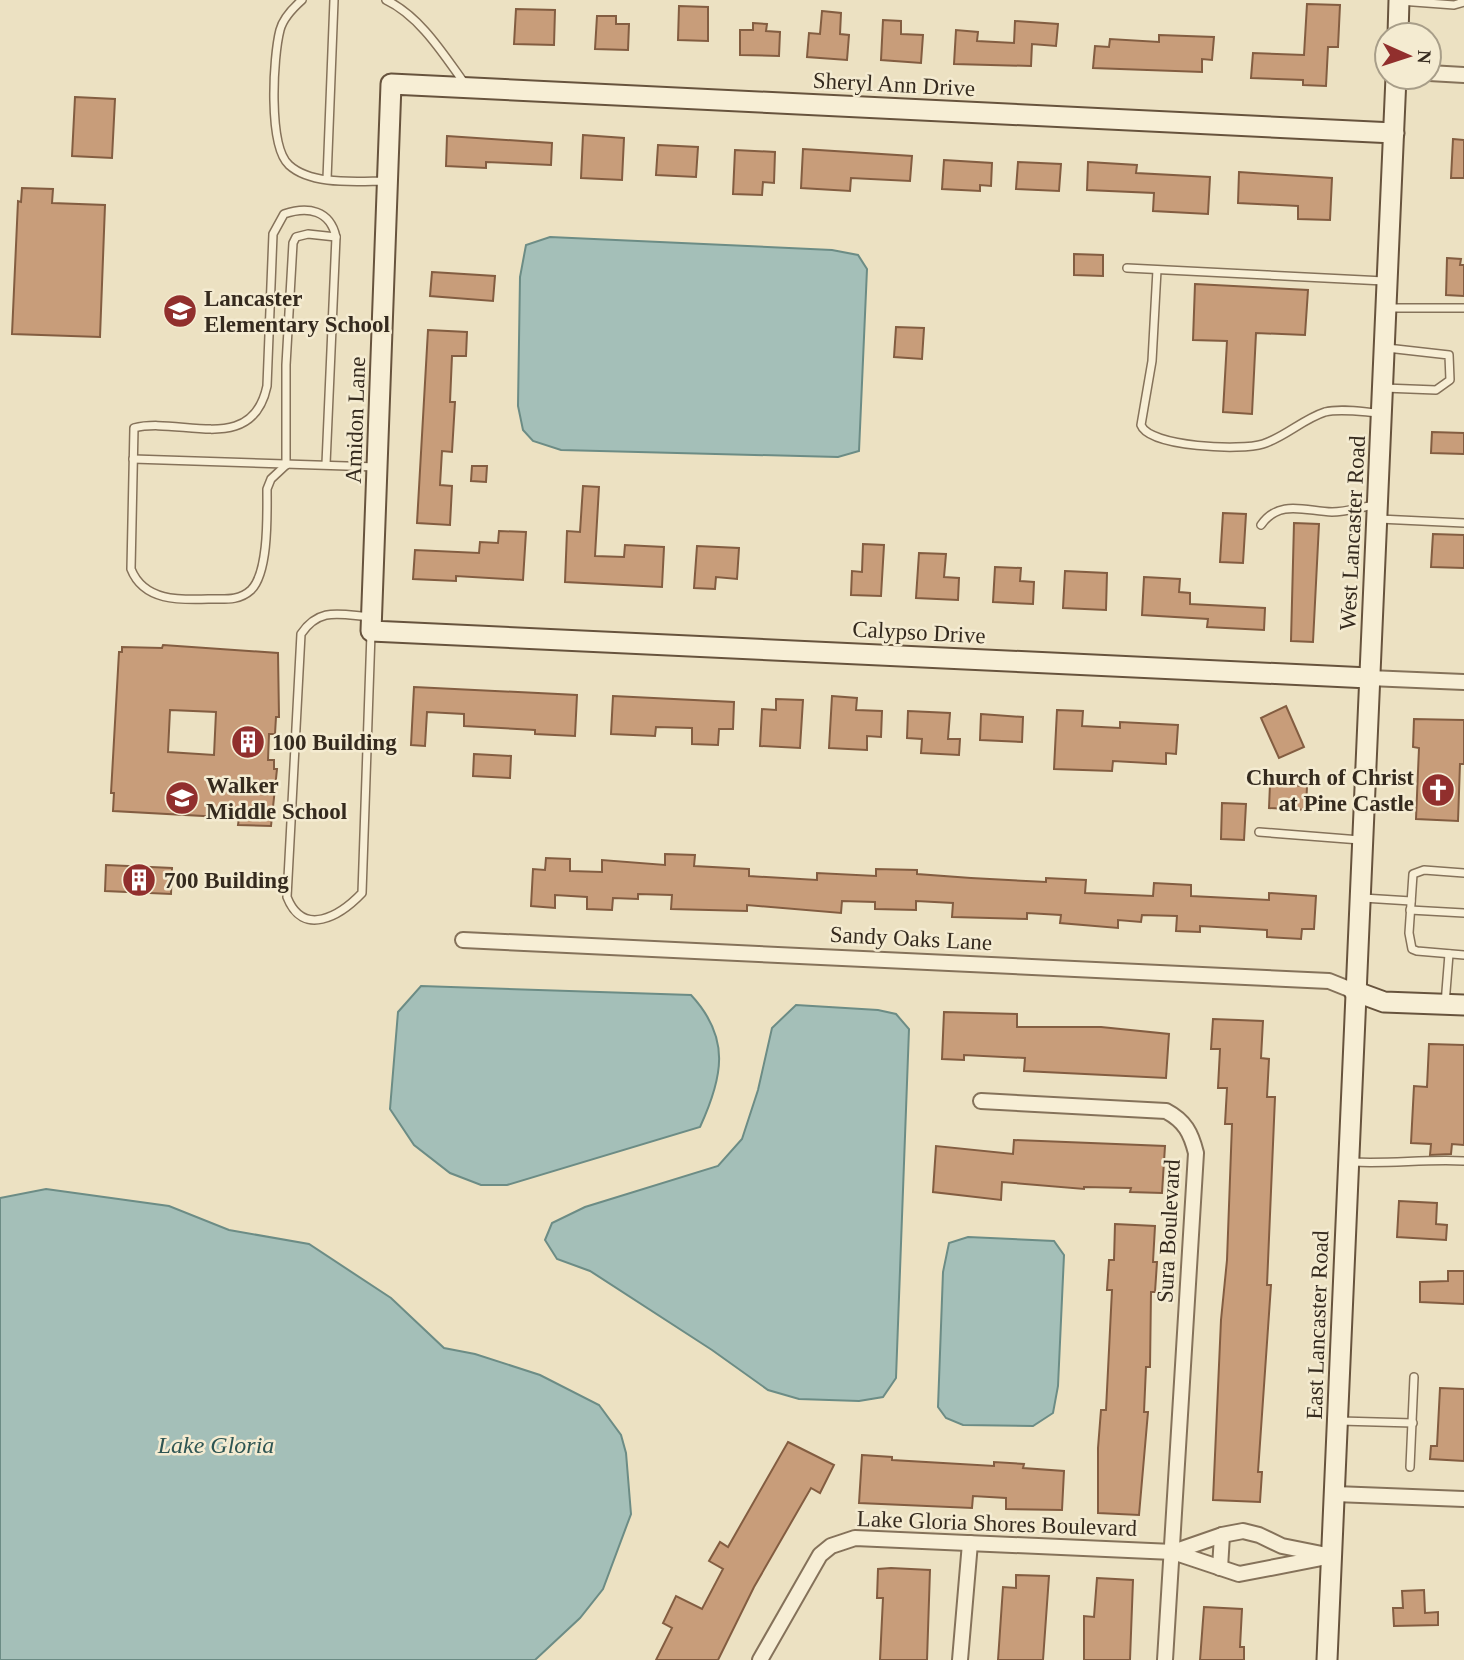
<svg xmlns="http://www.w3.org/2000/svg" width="1464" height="1660" viewBox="0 0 1464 1660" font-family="Georgia,serif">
  <rect width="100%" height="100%" fill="#ece1c2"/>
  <g fill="#a4bfb8" stroke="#6c8c85" stroke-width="2">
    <polygon points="550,237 832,250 858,255 867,269 859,451 838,457 561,450 533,441 523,430 518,406 520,277 526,245"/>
    <path d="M421,986L691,995C731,1038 723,1077 700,1127L507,1185H481L450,1173L414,1145L390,1109L398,1012Z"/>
    <polygon points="796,1005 878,1010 896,1014 909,1029 896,1378 883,1397 859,1401 799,1399 768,1390 712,1350 590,1271 557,1259 545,1240 552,1223 585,1207 718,1166 742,1139 758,1090 772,1028"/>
    <polygon points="46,1189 169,1206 229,1230 309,1244 391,1298 444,1348 475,1354 540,1375 599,1405 621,1435 626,1453 631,1514 603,1589 580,1618 535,1660 0,1660 0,1198"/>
    <polygon points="968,1237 1054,1241 1064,1255 1058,1386 1053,1413 1033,1426 963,1425 946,1418 938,1407 943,1272 949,1243"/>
  </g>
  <g fill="#c89d7a" stroke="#835d41" stroke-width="2" fill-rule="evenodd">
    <polygon points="1307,4 1340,5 1338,47 1328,47 1326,86 1303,85 1303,80 1251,78 1253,53 1304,55"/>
    <polygon points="679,6 708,7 708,41 678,40"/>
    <polygon points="516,9 555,10 554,45 514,44"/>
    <polygon points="822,11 841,13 840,34 849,35 847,60 807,57 809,33 820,34"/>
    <polygon points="597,16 616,16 616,24 629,24 628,50 595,49"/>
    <polygon points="883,20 901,21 901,34 923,35 921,63 881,60"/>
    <polygon points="1015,21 1058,24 1056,46 1032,44 1031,66 954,64 956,30 978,32 977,41 1014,43"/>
    <polygon points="753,23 767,24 766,31 780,32 779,56 740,55 740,30 753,30"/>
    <polygon points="1159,35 1214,37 1212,60 1202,59 1202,72 1093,68 1095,46 1109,47 1110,39 1159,42"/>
    <polygon points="75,97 115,99 112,158 72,156"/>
    <polygon points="583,135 624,138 622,180 581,178"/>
    <polygon points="447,136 552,143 551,165 486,162 486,168 446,166"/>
    <polygon points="1453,139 1464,140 1464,178 1451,178"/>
    <polygon points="658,145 698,147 696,177 656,175"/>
    <polygon points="803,149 912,156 910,181 851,178 850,191 801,188"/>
    <polygon points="735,150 775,152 774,183 763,182 762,195 733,194"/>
    <polygon points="944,160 992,163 991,186 980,185 980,191 942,189"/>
    <polygon points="1018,162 1061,164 1059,191 1016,189"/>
    <polygon points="1088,162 1137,165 1136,173 1210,177 1208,214 1153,211 1154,193 1087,190"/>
    <polygon points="1239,172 1332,178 1330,220 1298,219 1298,206 1238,203"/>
    <polygon points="22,188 53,189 52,203 105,205 100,337 12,334 18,201 21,202"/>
    <polygon points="1074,254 1103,255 1103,276 1074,275"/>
    <polygon points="1447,258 1461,259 1460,265 1464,265 1464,296 1446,295"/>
    <polygon points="432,272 495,276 493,301 430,296"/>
    <polygon points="1195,284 1308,290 1305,335 1256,333 1252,414 1223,412 1227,341 1193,340"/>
    <polygon points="896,327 924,328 922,359 894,357"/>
    <polygon points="428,330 467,332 466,356 452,356 450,402 455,402 452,452 442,451 440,485 452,486 450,525 417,523"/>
    <polygon points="1432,432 1464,433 1464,454 1431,453"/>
    <polygon points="472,466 487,466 486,482 471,481"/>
    <polygon points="583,486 599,487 595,556 624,557 625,545 664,547 662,587 565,582 567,531 580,532"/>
    <polygon points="1223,513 1246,514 1243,563 1220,562"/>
    <polygon points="1294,523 1319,524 1313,642 1291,641"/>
    <polygon points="499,531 526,532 523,580 456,576 456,581 413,579 415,550 479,553 480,542 498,543"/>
    <polygon points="1433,534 1464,535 1464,568 1431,567"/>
    <polygon points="863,544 884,545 881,596 851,595 852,571 862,572"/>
    <polygon points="697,546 739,548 737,579 716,577 715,589 694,588"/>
    <polygon points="919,553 946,554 944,577 959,578 958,600 916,598"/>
    <polygon points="995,567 1021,568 1020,581 1034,582 1033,604 993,602"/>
    <polygon points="1065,571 1107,573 1106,610 1063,608"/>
    <polygon points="1144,577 1180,579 1179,592 1190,593 1190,604 1265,608 1264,630 1207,627 1208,619 1142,615"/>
    <path d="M163,645L278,653L279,717H276L275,734H269L268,760H274V769H277L271,826L238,825L239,818L113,811L114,793H111L119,652H122V647L162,648ZM170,710L216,712L214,755L168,752Z"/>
    <polygon points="414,687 577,695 575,736 535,734 535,730 464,726 464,714 427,712 425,746 411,745"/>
    <polygon points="613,696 734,702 733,729 719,729 718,745 692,744 692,728 656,727 655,736 611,734"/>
    <polygon points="832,696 857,698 856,710 882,711 881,737 867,736 867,750 829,748"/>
    <polygon points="776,699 803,700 800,748 760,746 762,709 776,710"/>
    <polygon points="1286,706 1304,747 1279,758 1261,718"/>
    <polygon points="1057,710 1083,711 1082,726 1120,728 1120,722 1178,725 1176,754 1166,753 1166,764 1113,761 1112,771 1054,769"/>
    <polygon points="908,711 950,713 948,739 960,739 959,755 921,753 922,739 907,738"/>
    <polygon points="981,714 1023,717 1022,742 980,740"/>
    <polygon points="1414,719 1464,720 1464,764 1460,764 1458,821 1416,819 1419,748 1413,747"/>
    <polygon points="474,754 511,756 510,778 473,776"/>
    <polygon points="1270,784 1307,786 1306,810 1269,808"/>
    <polygon points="1222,803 1246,804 1244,840 1221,839"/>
    <polygon points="665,854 695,855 694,866 749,869 749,876 817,880 817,873 876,876 876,869 917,870 917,874 971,878 1046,882 1046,878 1086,880 1085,893 1153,896 1154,883 1191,885 1191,896 1269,900 1269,893 1316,896 1314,929 1302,929 1301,939 1267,937 1267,930 1200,926 1200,932 1176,931 1177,916 1142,915 1141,922 1118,920 1118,928 1060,923 1061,915 1027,913 1027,919 952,917 953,903 916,901 916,910 875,909 875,902 842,901 841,913 747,905 747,911 671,909 672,895 638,894 638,899 613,898 612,910 587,909 587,897 555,895 555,908 531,906 533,869 545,870 546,858 570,859 570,871 602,872 602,860 665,865"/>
    <polygon points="106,865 172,868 171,894 105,891"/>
    <polygon points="944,1012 1017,1014 1017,1027 1101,1027 1169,1034 1166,1078 1024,1071 1025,1058 964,1055 964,1060 942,1059"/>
    <polygon points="1213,1019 1263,1021 1261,1058 1269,1059 1267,1097 1275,1097 1267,1285 1271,1285 1258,1472 1262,1472 1260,1502 1213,1500 1221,1320 1227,1260 1232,1124 1225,1124 1227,1088 1218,1088 1220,1049 1211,1049"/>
    <polygon points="1429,1044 1464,1045 1464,1145 1452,1144 1451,1154 1430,1155 1431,1144 1411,1143 1414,1086 1427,1087"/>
    <polygon points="1014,1140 1165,1146 1162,1193 1130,1192 1131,1188 1084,1187 1084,1189 1002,1182 1001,1200 933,1192 936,1146 1013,1154"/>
    <polygon points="1399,1201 1437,1203 1436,1224 1447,1225 1446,1240 1397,1237"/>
    <polygon points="1115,1224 1155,1226 1153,1262 1157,1262 1155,1292 1151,1292 1150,1367 1146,1367 1144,1412 1148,1412 1139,1515 1098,1513 1098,1448 1101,1410 1106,1410 1112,1290 1107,1290 1109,1260 1114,1260"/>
    <polygon points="1448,1271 1464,1271 1464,1304 1420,1302 1420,1282 1448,1281"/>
    <polygon points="1440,1388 1464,1389 1464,1461 1430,1459 1431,1446 1437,1446"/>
    <polygon points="788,1442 834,1465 820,1493 811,1488 754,1587 718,1660 656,1660 672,1628 663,1623 676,1596 702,1609 723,1569 709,1561 720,1542 728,1547"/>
    <polygon points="862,1455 892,1457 892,1460 994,1466 994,1462 1024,1464 1023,1468 1064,1471 1062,1510 1006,1509 1006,1498 973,1496 972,1508 859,1503"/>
    <polygon points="891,1568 930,1570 927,1660 880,1660 883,1598 877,1598 878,1569"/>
    <polygon points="1016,1575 1049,1576 1043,1660 998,1660 1003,1587 1016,1588"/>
    <polygon points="1097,1578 1133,1580 1130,1660 1084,1660 1084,1616 1094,1617"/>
    <polygon points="1424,1590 1425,1613 1438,1612 1438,1625 1394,1626 1393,1608 1403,1608 1402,1591"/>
    <polygon points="1204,1607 1242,1609 1240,1647 1244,1647 1244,1660 1200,1660"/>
  </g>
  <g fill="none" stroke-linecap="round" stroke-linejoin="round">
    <g stroke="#85725a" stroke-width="10">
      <g id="lane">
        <path d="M302,0C293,8 283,18 280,30C273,57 268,146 289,165C312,186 358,181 387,181"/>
        <path d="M386,0C420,16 444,55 465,84"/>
        <polyline points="1400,1 1454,5 1464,2"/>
        <polyline points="327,179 334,0"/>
        <polyline points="1127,268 1384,281"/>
        <path d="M1157,270L1152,361L1141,425C1149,447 1242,451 1263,444C1285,437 1303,419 1325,412C1341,408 1363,412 1379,413"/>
        <polyline points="1388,308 1464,308"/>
        <polyline points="1384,388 1436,390 1450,380 1449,355 1387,348"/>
        <polyline points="133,459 377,467"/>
        <path d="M286,465L271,479L267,489C267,514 269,572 251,590C239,601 225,599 210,599C181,600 144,602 131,569L134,428C180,416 252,457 267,386L273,234L284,214C308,206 330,210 336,237L326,464"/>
        <polyline points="286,465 286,365 293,243 296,237 308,234 336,237"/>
        <polyline points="1379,519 1464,523"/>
        <path d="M1261,525C1279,499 1305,511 1332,512C1346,512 1361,507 1375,505"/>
        <path d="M371,633L362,893C340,916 303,938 287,897L301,634C320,606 341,615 372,617"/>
        <polyline points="1259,832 1360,840"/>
        <polyline points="1464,873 1424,870 1413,874 1409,933 1412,949 1417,951 1464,955"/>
        <polyline points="1363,898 1411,901"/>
        <polyline points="1410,910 1464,913"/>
        <polyline points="1445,1004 1449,954"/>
        <path d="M1352,1162C1390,1164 1426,1159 1464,1161"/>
        <polyline points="1340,1421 1413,1423"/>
        <polyline points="1410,1467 1414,1377"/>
      </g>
    </g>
    <g stroke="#85725a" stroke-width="18">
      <g id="street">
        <polyline points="1429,73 1464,75"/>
        <polyline points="1369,678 1464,682"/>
        <polyline points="463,940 1329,981 1354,991"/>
        <path d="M981,1101L1166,1111C1185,1121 1191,1133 1196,1153L1165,1660"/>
        <polyline points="1335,1494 1464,1499"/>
        <polyline points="1173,1552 1222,1535 1243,1531 1259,1535 1282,1546 1322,1554"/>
        <polyline points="1220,1568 1222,1535"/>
        <polyline points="760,1660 820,1555 831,1546 855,1538 1173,1552 1239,1574 1332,1556"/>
        <polyline points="960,1660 970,1543"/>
      </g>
    </g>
    <g stroke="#67533d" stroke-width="23">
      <g id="secondary">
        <polyline points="1398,35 1399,0"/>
        <polyline points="1369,678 371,631 391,84 1394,133"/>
        <polyline points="1354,991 1384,1002 1464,1005"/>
        <polyline points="1327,1660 1396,77"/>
      </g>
    </g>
    <use href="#lane" stroke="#f7eed5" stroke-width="7"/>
    <use href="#street" stroke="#f7eed5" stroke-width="14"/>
    <use href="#secondary" stroke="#f7eed5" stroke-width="19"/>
  </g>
  <defs>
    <g id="school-disc" transform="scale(1.75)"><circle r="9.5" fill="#912f2d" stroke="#f4ebd1"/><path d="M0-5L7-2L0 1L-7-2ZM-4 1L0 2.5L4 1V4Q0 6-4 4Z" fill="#fff"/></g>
    <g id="building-disc" transform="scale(1.75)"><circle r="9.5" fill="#912f2d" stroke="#f4ebd1"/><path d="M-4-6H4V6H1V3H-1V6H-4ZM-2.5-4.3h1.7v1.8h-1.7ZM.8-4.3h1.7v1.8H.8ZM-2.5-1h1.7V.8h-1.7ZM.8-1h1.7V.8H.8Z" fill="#fff"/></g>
    <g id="church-disc" transform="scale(1.75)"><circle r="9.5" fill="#912f2d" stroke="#f4ebd1"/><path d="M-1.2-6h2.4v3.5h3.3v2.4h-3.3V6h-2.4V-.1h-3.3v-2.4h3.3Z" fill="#fff"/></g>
  </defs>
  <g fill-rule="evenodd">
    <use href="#school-disc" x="180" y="311"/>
    <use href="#building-disc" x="248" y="742"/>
    <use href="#church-disc" x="1438" y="790"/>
    <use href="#school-disc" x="182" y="798"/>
    <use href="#building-disc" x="139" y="880"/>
  </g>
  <g text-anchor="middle" stroke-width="5" stroke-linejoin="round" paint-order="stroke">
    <g font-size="23" fill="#352a1e" stroke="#f4ebd1">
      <text transform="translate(894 84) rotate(3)" y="8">Sheryl Ann Drive</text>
      <text transform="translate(355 420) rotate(-88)" y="8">Amidon Lane</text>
      <text transform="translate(1352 533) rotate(-87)" y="8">West Lancaster Road</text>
      <text transform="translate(919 632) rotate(3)" y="8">Calypso Drive</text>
      <text transform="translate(911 938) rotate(3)" y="8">Sandy Oaks Lane</text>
      <text transform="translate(1168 1231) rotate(-87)" y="8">Sura Boulevard</text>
      <text transform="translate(1317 1325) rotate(-88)" y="8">East Lancaster Road</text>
      <text transform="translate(997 1523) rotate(2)" y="8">Lake Gloria Shores Boulevard</text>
    </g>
    <g font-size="23" font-weight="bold" fill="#352a1e" stroke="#f4ebd1" text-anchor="start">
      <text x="204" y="306">Lancaster<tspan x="204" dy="26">Elementary School</tspan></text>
      <text x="272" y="750">100 Building</text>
      <text x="1414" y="785" text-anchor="end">Church of Christ<tspan x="1414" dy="26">at Pine Castle</tspan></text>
      <text x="206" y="793">Walker<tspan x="206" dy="26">Middle School</tspan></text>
      <text x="164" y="888">700 Building</text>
    </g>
    <g font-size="24" font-style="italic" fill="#2e5553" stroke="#f4ebd1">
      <text x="216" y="1453">Lake Gloria</text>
    </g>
  </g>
  <g transform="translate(1408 56) rotate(93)"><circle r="33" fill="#f4ebd1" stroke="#a89e89" stroke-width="2"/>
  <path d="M0-5L12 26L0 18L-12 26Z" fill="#912f2d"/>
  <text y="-10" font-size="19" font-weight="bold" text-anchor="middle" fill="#352a1e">N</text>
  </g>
</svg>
